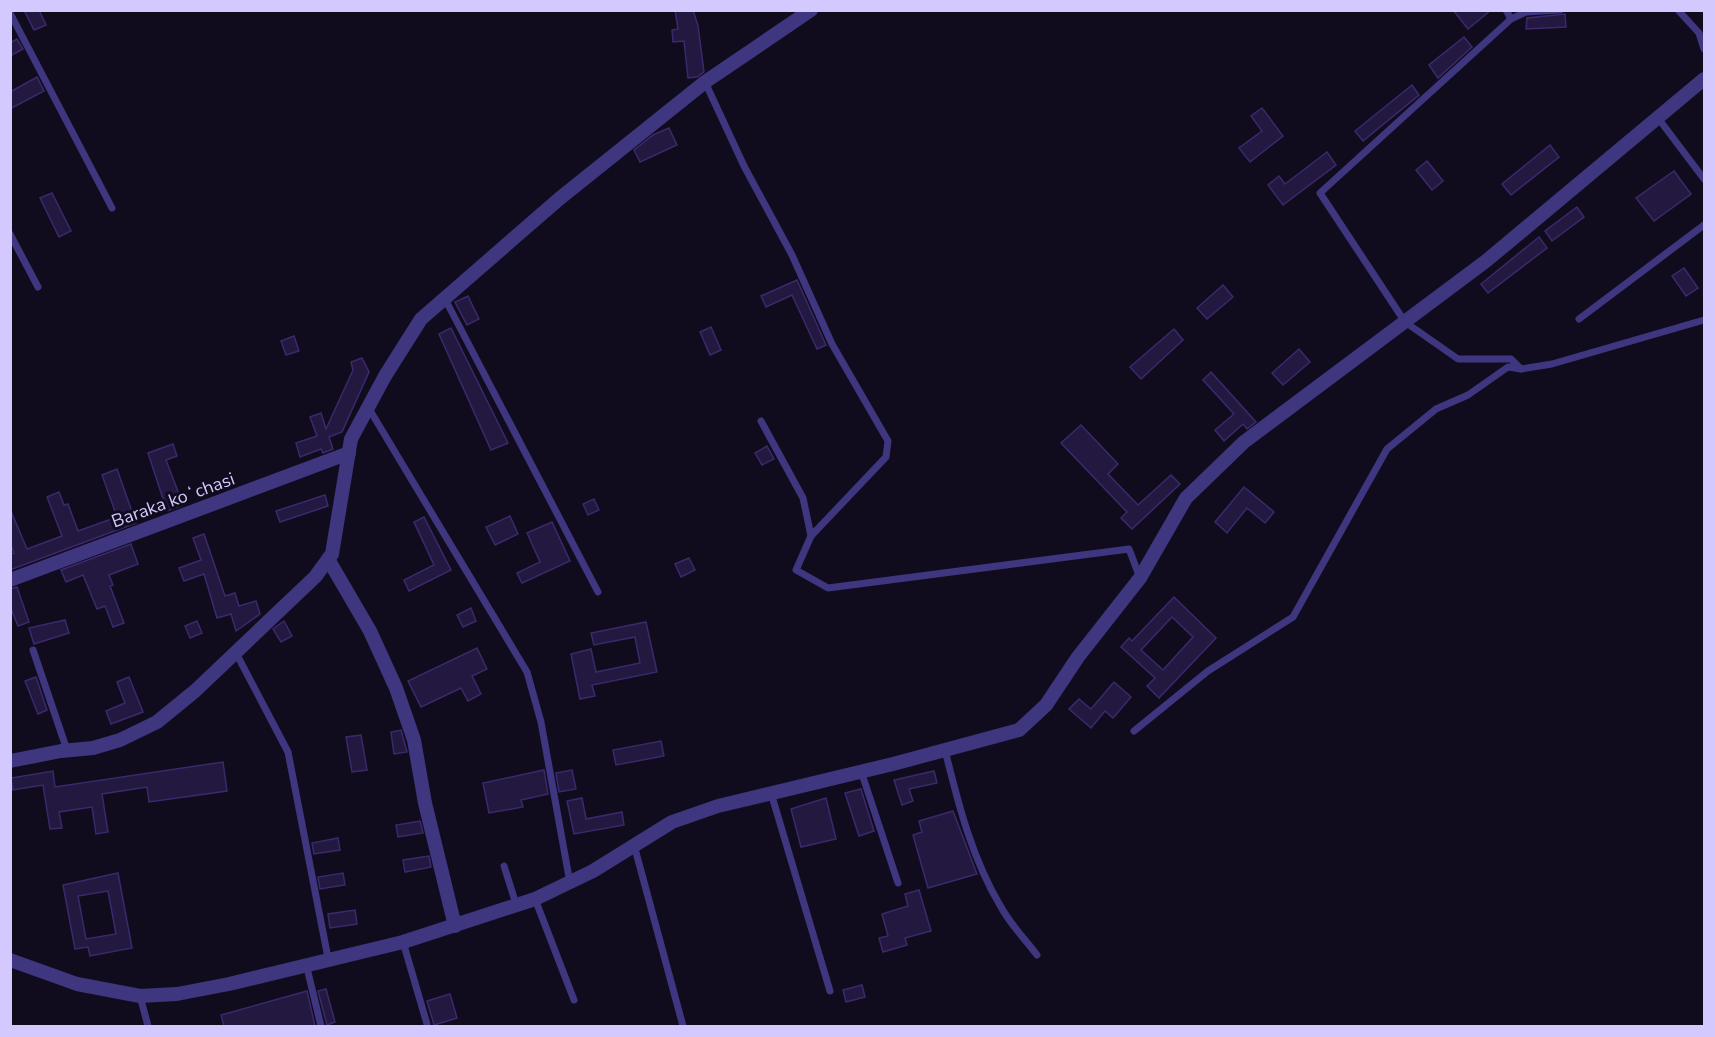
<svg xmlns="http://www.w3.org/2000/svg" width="1715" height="1037" viewBox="0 0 1715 1037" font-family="'Nunito Sans',sans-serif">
  <rect width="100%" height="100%" fill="#100c1e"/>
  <g fill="#231840" stroke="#3c296c" stroke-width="1.5" fill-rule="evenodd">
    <polygon points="24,10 39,10 46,25 34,30"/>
    <polygon points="675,10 693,10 698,26 704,72 697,77 688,78 684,41 673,42 672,30 678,29"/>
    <polygon points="1453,10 1491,10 1468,29"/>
    <polygon points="1565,14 1566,27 1526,29 1527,18"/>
    <polygon points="1464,37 1472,47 1438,78 1429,65"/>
    <polygon points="17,39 23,49 10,56 10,43"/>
    <polygon points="37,77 44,91 10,109 10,92"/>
    <polygon points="1412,85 1419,95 1363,141 1355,131"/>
    <polygon points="1262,108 1283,136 1250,162 1239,148 1262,131 1251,116"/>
    <polygon points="669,128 677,145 640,162 634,150 653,135"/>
    <polygon points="1550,145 1559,157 1511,195 1502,184"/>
    <polygon points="1327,152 1336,165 1283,205 1268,185 1279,176 1285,184"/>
    <polygon points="1427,161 1443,181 1432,190 1416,170"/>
    <polygon points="1674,171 1691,194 1654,221 1636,198"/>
    <polygon points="52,193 71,231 59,237 40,198"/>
    <polygon points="1577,207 1584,217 1552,241 1545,231"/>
    <polygon points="1539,237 1547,248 1488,293 1481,284"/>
    <polygon points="1684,268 1698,288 1686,296 1672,276"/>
    <polygon points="797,280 826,345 817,349 792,295 766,307 761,296"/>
    <polygon points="1223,285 1233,297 1207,319 1197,308"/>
    <polygon points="468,296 479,319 467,325 455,302"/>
    <polygon points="711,327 721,350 710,355 700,332"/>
    <polygon points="451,328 508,443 491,450 439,334"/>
    <polygon points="1174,329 1183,340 1141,379 1130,367"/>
    <polygon points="294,336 299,351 286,355 281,341"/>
    <polygon points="1299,349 1310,362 1283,385 1272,373"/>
    <polygon points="362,358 369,372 342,432 329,437 333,449 323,453 321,449 300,457 296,443 317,436 310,417 321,413 326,429 353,370 351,362"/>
    <polygon points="1211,372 1256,422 1247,429 1243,424 1224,441 1215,430 1234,414 1203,380"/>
    <polygon points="1081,425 1118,464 1108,474 1138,505 1171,475 1180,484 1132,529 1121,518 1127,512 1061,443"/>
    <polygon points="173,444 177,456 166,460 182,502 181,506 167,511 148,453"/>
    <polygon points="767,446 774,459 762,465 755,453"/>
    <polygon points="117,469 136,523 10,570 10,555 14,553 10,543 10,509 27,549 62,536 47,497 59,492 64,505 68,504 78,531 117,517 102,475"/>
    <polygon points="1244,487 1274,512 1265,523 1247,508 1227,533 1215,522"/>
    <polygon points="325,495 328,506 280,522 276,511"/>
    <polygon points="594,499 599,510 588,515 583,504"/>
    <polygon points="510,516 518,534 495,545 486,527"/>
    <polygon points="424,517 451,570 409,591 404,580 434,565 414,522"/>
    <polygon points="552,522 570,561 522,583 517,573 540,562 527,533"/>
    <polygon points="204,534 225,596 235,593 239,606 256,601 260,614 236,631 231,614 217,618 204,574 184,581 179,568 201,560 193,538"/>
    <polygon points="131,544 138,564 109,575 113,585 110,586 124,623 113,627 105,606 97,609 83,575 66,582 61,570"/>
    <polygon points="689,558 695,570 681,577 675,564"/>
    <polygon points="17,587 29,622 18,626 10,606 10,589"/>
    <path d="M1174,597L1216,638L1159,698L1147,686L1155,678L1121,647L1129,638L1132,641ZM1172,617L1193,637L1163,670L1141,650Z"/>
    <polygon points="471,608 476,621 463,627 457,615"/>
    <polygon points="65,620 69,633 34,644 29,628"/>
    <polygon points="197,621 202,633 190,638 185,626"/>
    <polygon points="284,621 292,636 281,642 273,629"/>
    <polygon points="646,622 657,672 592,685 595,696 580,699 571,654 591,649 596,672 640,663 635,637 594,645 591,633"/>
    <polygon points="477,648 487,669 472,676 481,694 468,701 461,688 421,707 408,681"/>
    <polygon points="36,677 47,710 38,714 25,681"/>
    <polygon points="129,677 143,712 111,724 106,711 125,703 117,682"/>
    <polygon points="1114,682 1131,697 1113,718 1105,711 1091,728 1069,709 1079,699 1091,709"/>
    <polygon points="401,730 407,752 394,754 391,732"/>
    <polygon points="361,735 367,770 352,772 346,737"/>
    <polygon points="661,741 664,756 616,765 613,750"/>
    <polygon points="223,762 227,791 149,802 147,787 102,794 108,832 96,834 92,807 59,812 62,828 50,829 43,785 13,790 11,778 53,771 55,787"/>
    <polygon points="544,770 548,794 521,800 523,807 489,813 483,783"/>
    <polygon points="572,770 576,789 559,792 556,773"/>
    <polygon points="934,771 937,783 909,789 913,801 902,805 894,780"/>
    <polygon points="861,789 874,831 859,836 845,793"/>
    <polygon points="582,798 586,819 622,812 624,825 574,834 567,801"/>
    <polygon points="826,798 836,839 801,847 791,809"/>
    <polygon points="953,811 977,874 928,888 913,835 922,832 919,821"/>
    <polygon points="420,821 423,833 398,837 396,825"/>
    <polygon points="338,838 340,850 314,854 312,843"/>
    <polygon points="429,856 431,867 405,872 403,860"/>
    <path d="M118,873L132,948L90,956L88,947L75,949L63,885ZM108,891L116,934L86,939L78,896Z"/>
    <polygon points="343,873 345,885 320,889 318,877"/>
    <polygon points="919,890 931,931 905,938 907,945 883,952 879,938 888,936 882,914 908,906 905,894"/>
    <polygon points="355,910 357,924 330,928 328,914"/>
    <polygon points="862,985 865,997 846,1002 843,990"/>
    <polygon points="326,989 335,1022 327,1025 318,991"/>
    <polygon points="307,991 315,1026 224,1026 221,1015"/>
    <polygon points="450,994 457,1018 434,1025 427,1001"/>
  </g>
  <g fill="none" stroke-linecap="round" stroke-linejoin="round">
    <g stroke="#3e367e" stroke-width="7">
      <polyline points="1506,10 1511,19 1526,12 1560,10"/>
      <polyline points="1678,10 1699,33 1704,49"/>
      <polyline points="10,13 112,208"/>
      <polyline points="705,82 744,166 792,255 832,344 888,441 886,457 811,536"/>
      <polyline points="1658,118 1704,179"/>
      <polyline points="10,234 38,287"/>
      <polyline points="445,299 598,592"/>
      <polyline points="1579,319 1704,225"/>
      <polyline points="1521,369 1552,364 1704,320"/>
      <polyline points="368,407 527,672 541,722 570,883"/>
      <polyline points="761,421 803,498 811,536 796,570 828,588 1129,549 1140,578"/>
      <polyline points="33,650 67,750"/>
      <polyline points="235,651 288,752 328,958"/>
      <polyline points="1134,731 1208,671 1293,617 1387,449 1436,409 1468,395 1508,367 1521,369 1511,359 1458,359 1405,322 1320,193 1511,19"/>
      <path d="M945,750C958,803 972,859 1001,907C1010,924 1025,939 1037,955"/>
      <polyline points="861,771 898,883"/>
      <polyline points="771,793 830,991"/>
      <polyline points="634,845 683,1026"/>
      <polyline points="504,866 516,904"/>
      <polyline points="535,899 574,1000"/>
      <polyline points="403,942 427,1024"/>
      <polyline points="306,964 321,1026"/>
      <polyline points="140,996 148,1026"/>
    </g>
    <g stroke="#3e367e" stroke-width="14">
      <polyline points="328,559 370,631 396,688 414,740 425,803 455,926"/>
      <polyline points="10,580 349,453"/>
      <polyline points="10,761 61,751 93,748 120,740 157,722 195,691 315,577 332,554 351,439 385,376 421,319 559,199 705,82 811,10"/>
      <polyline points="10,960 77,984 140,996 177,994 229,984 403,942 535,899 593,871 672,822 718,806 893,764 1019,730 1046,705 1078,657 1140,578 1186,498 1244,442 1486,261 1704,79"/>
    </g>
  </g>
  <g text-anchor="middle" stroke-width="6" stroke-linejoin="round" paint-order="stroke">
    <g font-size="18" fill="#d4c9ff" stroke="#100c1e">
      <text transform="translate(173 500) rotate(-20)" y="6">Baraka koʻchasi</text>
    </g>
  </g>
  <rect width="1715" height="1037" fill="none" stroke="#d4c9ff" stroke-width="24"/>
</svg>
